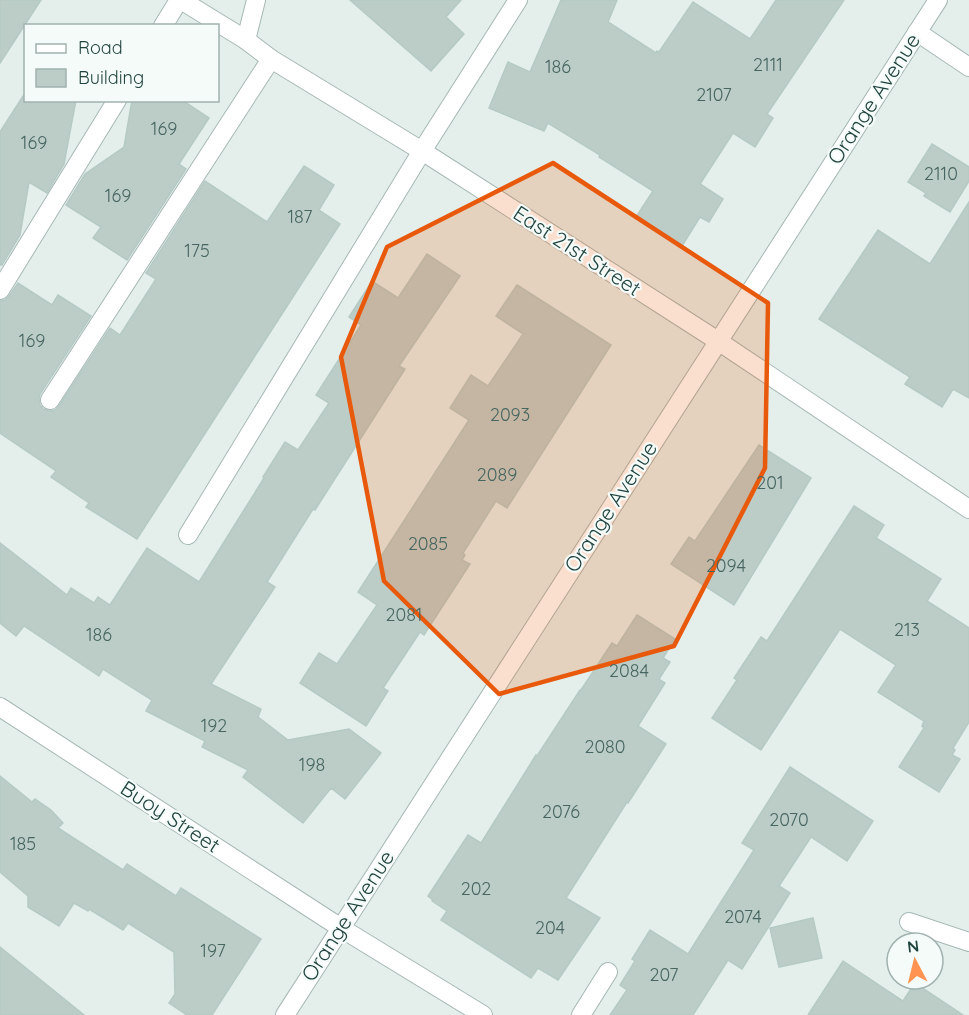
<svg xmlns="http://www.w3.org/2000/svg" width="969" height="1015" viewBox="0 0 969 1015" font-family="Quicksand,sans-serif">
  <rect width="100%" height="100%" fill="#e4efec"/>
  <g fill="#bccdc8" stroke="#b5cac4" stroke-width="1.5">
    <polygon points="0,0 41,0 0,63"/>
    <polygon points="350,0 461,0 446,17 464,34 431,71"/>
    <polygon points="561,0 617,0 608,22 656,53 657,51 659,52 693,2 750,39 776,0 844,0 767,114 773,118 755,147 733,133 700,184 723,199 709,222 700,217 682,246 636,217 653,191 599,157 600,155 548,123 544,131 489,108 508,62 530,72"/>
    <polygon points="25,93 26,100 76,100 64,164 47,193 29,182 20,235 2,265 0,265 0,132"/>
    <polygon points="132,100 182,100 209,118 179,164 186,169 127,260 93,238 101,227 66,205 85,174 124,147"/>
    <polygon points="932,144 969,167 969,181 950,212 924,196 926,193 908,182"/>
    <polygon points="304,166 334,185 319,210 340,224 137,539 86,507 89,503 51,477 56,471 0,433 0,301 5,300 9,296 18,283 52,305 58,295 91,316 40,394 39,400 40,405 43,409 49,411 55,410 59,406 110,328 120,335 156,279 146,273 205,181 267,222"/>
    <polygon points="969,202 969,398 953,389 942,407 905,384 910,377 819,319 878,230 930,264"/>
    <polygon points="427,254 460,276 399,366 405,369 315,510 313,509 267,582 275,587 211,684 261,709 258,717 288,740 349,729 381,753 345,799 331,788 303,823 243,777 248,770 202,747 205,741 146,711 152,700 103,669 99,676 24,626 16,636 0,623 0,543 67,595 71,588 94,603 98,597 110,605 147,548 199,582 264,478 263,477 285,442 298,450 329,403 316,395 361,325 349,317 372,281 398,298"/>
    <polygon points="517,285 611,345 507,508 496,501 463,553 465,555 462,560 470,564 424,635 420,632 383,688 388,691 366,726 300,683 319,653 337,664 377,605 358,592 469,420 450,408 471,375 488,386 523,334 496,316"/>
    <polygon points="759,445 811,478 734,605 671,564 689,537 695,541"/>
    <polygon points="854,506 884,525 876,538 941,579 927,601 969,628 969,722 953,748 955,750 952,755 960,759 939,792 899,767 924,728 922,726 924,721 878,692 896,665 840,629 761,750 712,718 737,680 734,678 761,637 767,641"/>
    <polygon points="637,615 675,639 663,658 670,662 659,679 665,683 638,726 666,744 628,803 627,802 566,898 600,918 558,980 538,968 531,978 441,920 447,911 432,901 433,900 428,896 468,835 481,843 536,755 537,756 580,690 581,690 612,643 617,646"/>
    <polygon points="790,767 873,821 847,861 811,837 779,886 790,893 742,969 728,960 693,1015 610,1015 627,990 620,985 635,961 632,959 650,930 688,954 754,850 742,843"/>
    <polygon points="0,776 32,802 35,799 51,810 63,823 58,828 123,870 127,864 176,896 181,888 261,939 212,1015 187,1015 169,1003 175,994 174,952 128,923 123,930 89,909 88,911 74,903 59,926 28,907 28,896 0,872"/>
    <polygon points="813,918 822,958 779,967 770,928"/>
    <polygon points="0,947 84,1015 0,1015"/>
    <polygon points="843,961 903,1001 915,983 963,1015 808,1015"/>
  </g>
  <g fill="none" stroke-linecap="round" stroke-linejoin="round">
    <g stroke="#a6b8b5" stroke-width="20">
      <g id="service">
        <polyline points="163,26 179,0"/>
        <polyline points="246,40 256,0"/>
        <polyline points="0,290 117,100"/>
        <polyline points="50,400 271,59"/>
        <polyline points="188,535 422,151 518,0"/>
      </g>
    </g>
    <g stroke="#a6b8b5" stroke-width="20">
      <g id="minor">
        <polyline points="181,0 246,40 271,59 422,151 718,341 969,509"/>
        <polyline points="917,32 969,67"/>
        <polyline points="0,707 341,928 483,1015"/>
        <polyline points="909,922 969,942"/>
        <polyline points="285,1015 938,0"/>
        <polyline points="581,1015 608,972"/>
      </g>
    </g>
    <use href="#service" stroke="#fff" stroke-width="18"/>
    <use href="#minor" stroke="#fff" stroke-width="18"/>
  </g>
  <path fill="#e8590c" fill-opacity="0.2" stroke="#e8590c" stroke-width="4.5" stroke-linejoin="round" d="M553,163L768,303L765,468L674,646L499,694L384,581L341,357L387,247Z"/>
  <g text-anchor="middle" stroke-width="4.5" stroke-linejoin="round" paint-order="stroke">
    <g font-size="18" fill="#486661">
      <text x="768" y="71">2111</text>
      <text x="558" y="73">186</text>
      <text x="714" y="101">2107</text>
      <text x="164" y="135">169</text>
      <text x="34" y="149">169</text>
      <text x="941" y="180">2110</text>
      <text x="118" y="202">169</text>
      <text x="300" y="223">187</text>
      <text x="197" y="257">175</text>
      <text x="32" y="347">169</text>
      <text x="510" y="421">2093</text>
      <text x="497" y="481">2089</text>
      <text x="770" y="489">201</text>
      <text x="428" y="550">2085</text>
      <text x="726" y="572">2094</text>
      <text x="404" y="621">2081</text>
      <text x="907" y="636">213</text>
      <text x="99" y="641">186</text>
      <text x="629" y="677">2084</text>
      <text x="214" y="732">192</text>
      <text x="605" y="753">2080</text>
      <text x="312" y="771">198</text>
      <text x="561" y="818">2076</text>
      <text x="789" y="826">2070</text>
      <text x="23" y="850">185</text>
      <text x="476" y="895">202</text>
      <text x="743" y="923">2074</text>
      <text x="550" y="934">204</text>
      <text x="213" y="957">197</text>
      <text x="664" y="981">207</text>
    </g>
    <g font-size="21" fill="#21443f" stroke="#f5fbf9">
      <text transform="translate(874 99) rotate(-57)" y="7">Orange Avenue</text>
      <text transform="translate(577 251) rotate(33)" y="7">East 21st Street</text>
      <text transform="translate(611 507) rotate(-57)" y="7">Orange Avenue</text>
      <text transform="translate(170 817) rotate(33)" y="7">Buoy Street</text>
      <text transform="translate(348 916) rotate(-57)" y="7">Orange Avenue</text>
    </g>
  </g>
  <rect x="24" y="24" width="195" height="78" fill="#f5fbf9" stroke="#a0b2af" stroke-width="1.5"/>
  <rect x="36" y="44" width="30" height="9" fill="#ffffff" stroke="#a0b2af" stroke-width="1.5"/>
  <text x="78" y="54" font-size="18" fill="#21443f">Road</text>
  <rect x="36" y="69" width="30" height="18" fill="#bccdc8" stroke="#a0b2af" stroke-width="1.5"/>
  <text x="78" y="84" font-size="18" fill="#21443f">Building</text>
  <g transform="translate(915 961) rotate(353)"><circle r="28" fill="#f5fbf9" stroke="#a0b2af" stroke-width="1.5"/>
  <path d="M0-4.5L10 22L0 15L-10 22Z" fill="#ff9352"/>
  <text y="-9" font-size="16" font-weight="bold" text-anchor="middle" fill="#21443f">N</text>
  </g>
</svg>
